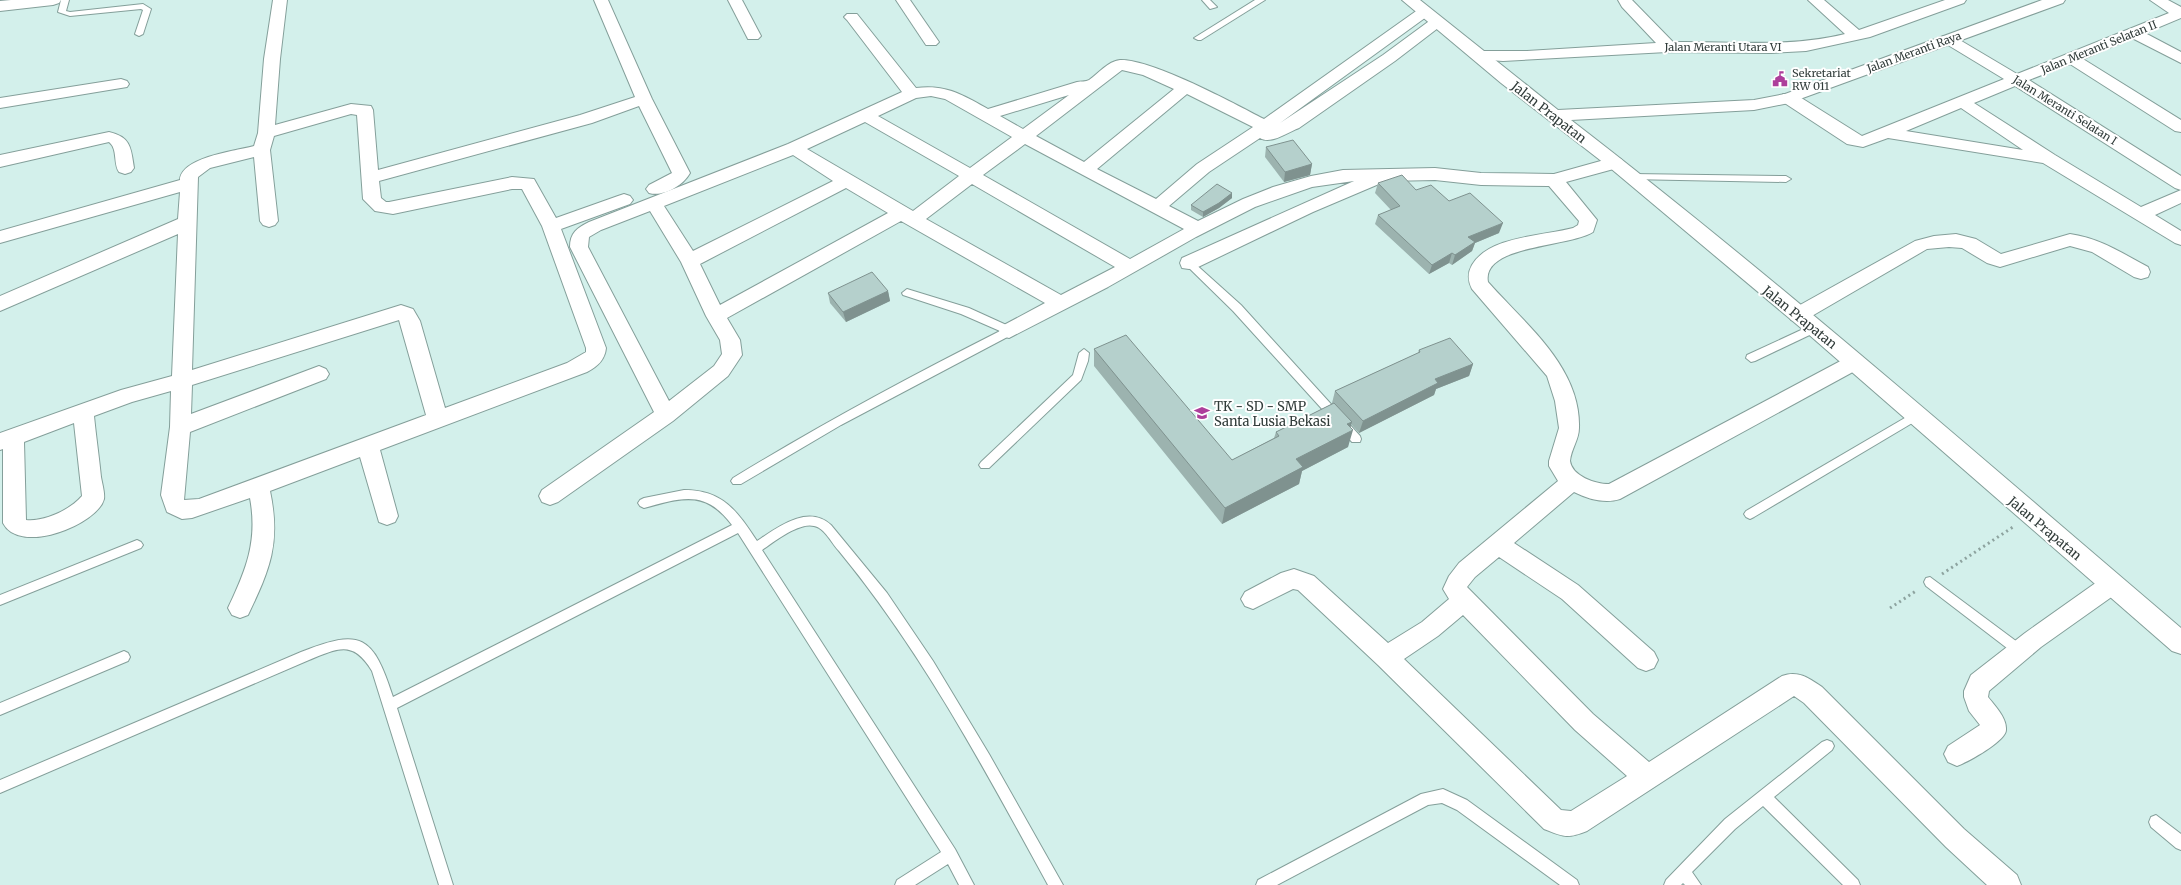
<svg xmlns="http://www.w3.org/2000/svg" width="2181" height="885" viewBox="0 0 2181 885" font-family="Merriweather,serif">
  <rect width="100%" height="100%" fill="#d3f0eb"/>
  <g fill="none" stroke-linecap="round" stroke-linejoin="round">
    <g stroke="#849f9a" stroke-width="2">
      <g id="lane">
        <polygon points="61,0 69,0 66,11 70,12 143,4 151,9 143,34 139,36 135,34 143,10 141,9 70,16 58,12"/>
        <polygon points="1202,0 1210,0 1217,7 1210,9"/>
        <polygon points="1255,0 1265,0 1201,40 1198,40 1194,38"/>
        <polygon points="1632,174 1786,176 1791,179 1786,182 1629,179 1629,175"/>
        <polygon points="1189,260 1192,261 1241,305 1360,436 1361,439 1360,442 1352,442 1233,311 1186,265 1184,263 1186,261"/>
        <path d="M907,289L969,308L1013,328L1014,331L1013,334L841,425L741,484H733L731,481L733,478C820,425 909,377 1000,331L961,314L903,295L902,293Z"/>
        <polygon points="1814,324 1819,328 1818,331 1755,361 1751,362 1746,358 1747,355"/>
        <polygon points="1084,349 1089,353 1088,361 1081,380 989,468 981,468 979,465 981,462 1073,375 1079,353"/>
        <polygon points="1915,412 1920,416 1919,419 1754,517 1750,519 1746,517 1744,514 1746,511"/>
        <path d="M684,490C723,490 737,511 757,541C778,527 808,504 831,525L887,593L933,661L989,754L1063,885H1048C985,770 923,653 839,551C832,544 825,528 814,526C799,522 774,542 762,550L955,849L974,885H959L948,864L915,885H895L897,880L941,852L738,533L397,708L453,885H439L372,671C353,640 339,648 309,660L0,793V780L301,652C361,628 373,635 393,697L732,525C705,489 682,498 644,508L640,506L638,503L640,500L644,498Z"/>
        <polygon points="137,540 141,542 143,545 141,548 0,605 0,595"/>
        <polygon points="1930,577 2024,647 2026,651 2024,655 2020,657 2016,655 1926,586 1924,582 1926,578"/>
        <polygon points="124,651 128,653 130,657 128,661 0,715 0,703"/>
        <polygon points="1827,740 1832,742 1834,746 1832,750 1774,797 1858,880 1860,885 1843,885 1763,806 1735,829 1692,872 1701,885 1685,885 1683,883 1681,885 1664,885 1666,880 1725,819 1822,742"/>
        <polygon points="1443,789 1467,800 1577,880 1579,885 1560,885 1457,810 1442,803 1428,805 1277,885 1256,885 1258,880 1421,794"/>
        <polygon points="2156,815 2181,834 2181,850 2176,848 2151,827 2149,822 2151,817"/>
      </g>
    </g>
    <g stroke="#849f9a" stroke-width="2">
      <g id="street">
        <path d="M273,0H287L280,59L275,125L351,104L371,106L373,110L378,170L580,115L635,97L594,0H608L652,99L690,173C683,186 663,197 649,193L646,189L649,185L672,173L639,106L592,123L379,181L381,198L386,202H389L512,177L534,179L556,218L618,196L624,194L630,196L633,200L630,204L561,229L606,348C605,360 597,367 587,372L380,450L398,516L395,522L387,525L379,522L360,457L270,491C281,543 270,569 248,615L240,618L232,615L228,608C246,570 258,541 250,498L192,518L182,519L167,512L161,495L170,427L171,391L132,402L94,416C96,436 99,457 101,477C102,483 105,493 104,499C98,524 20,556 3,523V449L0,450V433L121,390L172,376L178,234L0,311V296L178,219L180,192L0,243V231L180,180C181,157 236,151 254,146L258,133L264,59ZM351,114L357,115L363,199L375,211L393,214L512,189H522L542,226L586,348V352L567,363L445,408L420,321L413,309L401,305L192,370L198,177L210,168L254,157L260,221L263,225L269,227L275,225L278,221L270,150L274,136ZM399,320L426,415L199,499L184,500L190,432L326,379L329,374L326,369L319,366L191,414L192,385ZM74,423L82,496C70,510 44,522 26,520L24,442Z"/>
        <polygon points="728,0 742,0 761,36 758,39 748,39"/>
        <polygon points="896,0 910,0 939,42 936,45 926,45"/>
        <path d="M1618,0H1632L1673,42C1731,41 1788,48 1845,34L1808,0H1824L1859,30L1945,0H1966L1964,3L1870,37L1806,51L1771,53L1667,52L1503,61L1474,59L1472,56L1474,53L1480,51H1527L1656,43L1622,7Z"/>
        <path d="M2150,0H2168L2181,7V18L2145,33L2181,52V63L2132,38L2083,59L2181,120V132L2175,131L2070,64L2029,80L2181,176V190L2175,188L2015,86L1974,103L2055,155L2141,207L2181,190V203L2155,215L2181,231V245L2175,243L2043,163L1888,138L1863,147L1847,144L1783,102L1781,98L1783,94H1795L1862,136L2004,79L1943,42L1940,39L1943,36H1953L2017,74L2169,13ZM1961,108L2023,150L1906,131Z"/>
        <path d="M1424,7L1429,9L1432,12L1429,15L1280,123L1383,55L1432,19H1442L1445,22L1442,25L1395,61L1299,128C1288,132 1271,145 1260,138L1209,172L1169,206L1198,221L1243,199L1273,187L1311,176L1343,170L1435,168L1481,173L1554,174L1615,157L1621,159L1624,163L1621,167L1566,182L1597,220L1593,232C1570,247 1481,245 1488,282C1525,324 1581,367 1579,428C1579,440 1571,449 1570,461C1572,476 1595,484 1609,484L1848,357L1855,355L1862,357L1865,362L1862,367L1620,499C1605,504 1588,499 1574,492L1514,543L1578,585L1654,652L1658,660L1654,668L1646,671L1638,668L1562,599L1499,557L1475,577L1467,587L1593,714L1649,762L1782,676C1798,670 1809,678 1822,687L1964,829L2017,875L2021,885H1987L1946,847L1804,703L1794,696L1587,831C1567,839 1564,837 1544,829L1378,665L1298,590L1293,589L1253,609L1245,606L1241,599L1245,592L1281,573L1294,569L1314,576L1388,643L1422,622L1449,599L1443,589L1449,576L1459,563L1558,481L1549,466V461L1559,428L1555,401L1547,376L1472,289C1468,281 1467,274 1472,265C1489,236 1543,236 1573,228L1578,225L1579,221L1549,186L1481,185L1435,180L1386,181L1313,212L1196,268L1189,269L1182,268L1180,263L1182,258L1354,181L1312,187L1255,207L1196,237L1108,287L1009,338L1002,336L999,331L1002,326L1045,303L901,221L727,318L740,340L742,355L728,376L673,421L558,502L550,505L542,502L539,496L542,490L654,412L570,247C570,233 577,228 589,222L788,144L902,92L847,20L844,17L847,14H857L916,88C946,84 963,95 988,109L1077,82C1081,81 1086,82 1089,80C1098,74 1108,61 1120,60C1152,59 1233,103 1264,119L1419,9ZM1122,70L1143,75L1174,89L1084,162L1036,136ZM1187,94L1253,127L1197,164L1156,199L1097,169ZM1069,95L1023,129L1000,116ZM931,96L945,99L1012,137L970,168L878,116L916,98ZM865,122L959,176L913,211L807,149ZM1025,144L1184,229L1130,259L983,175ZM793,155L833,181L693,251L664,206ZM972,184L1115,267L1061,295L926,219ZM846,188L888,213L720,305L700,264ZM650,211L681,262L706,316L720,340L722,354L714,366L669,401L588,247L589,237L601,230ZM1463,615L1575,730L1627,776L1571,811L1561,810L1404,659L1438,636Z"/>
        <polygon points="121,79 127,81 129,84 127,87 0,108 0,98"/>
        <path d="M109,132C131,137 131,148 134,168L131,172L125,174L119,172C113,163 118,149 109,142L0,167V155Z"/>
        <path d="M1956,234L1976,239L2001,254L2070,234C2099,238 2122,253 2148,267L2150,272L2148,277L2141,279L2134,277L2092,252L2070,246L2000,267L1987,263L1962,248L1949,247L1927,249L1805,320L1798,322L1791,320L1788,315L1791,310L1915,241L1934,236Z"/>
        <path d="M2112,574L2120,577L2123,584L2120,591L2041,647L1989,691L1988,697C1995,706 2007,718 2006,730C2006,741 1968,762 1957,766L1948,762L1944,754L1948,746L1980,725L1969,711L1964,697V691L1971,675L2025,633L2104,577Z"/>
      </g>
    </g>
    <g stroke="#849f9a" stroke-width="2">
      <g id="secondary">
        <polygon points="11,0 61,0 59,3 53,5 0,11 0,1"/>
        <path d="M1402,0H1420L1558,110L1754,100L1785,94L2042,0H2065L2063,3L1789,103L1754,110L1571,120C1781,282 1980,457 2181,628V654L2172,651L1807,333L1609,167L1501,83Z"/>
      </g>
    </g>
    <g stroke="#8da39f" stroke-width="3" stroke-dasharray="2 3.5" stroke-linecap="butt">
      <polyline points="1942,574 2013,527"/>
      <polyline points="1890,608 1916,591"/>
    </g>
    <use href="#lane" fill="#fff" fill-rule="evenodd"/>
    <use href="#street" fill="#fff" fill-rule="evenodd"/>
    <use href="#secondary" fill="#fff" fill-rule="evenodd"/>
  </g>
  <g fill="#9cb3af">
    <polygon points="1266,147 1312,164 1310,175 1284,182 1265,157"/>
    <polygon points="1378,183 1416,190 1449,201 1499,233 1475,243 1472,251 1452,265 1449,263 1429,274 1375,224 1378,215 1391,210 1375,193"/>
    <polygon points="1232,193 1232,198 1219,208 1203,217 1191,210 1191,205"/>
    <polygon points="888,291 890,301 846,322 830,303 828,293"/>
    <polygon points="1094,349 1232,460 1274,438 1276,432 1332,404 1332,403 1335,391 1418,353 1419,350 1473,364 1469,376 1436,389 1434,395 1359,433 1351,424 1348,447 1302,471 1299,484 1222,524 1094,366"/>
  </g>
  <g fill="#7f928f">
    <polygon points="1312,164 1310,175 1284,182 1285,172"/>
    <polygon points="1232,193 1232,198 1219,208 1203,217 1203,212"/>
    <polygon points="1503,223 1499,233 1475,243 1472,251 1452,265 1455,255 1468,237"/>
    <polygon points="1452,253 1449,263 1429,274 1432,265"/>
    <polygon points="888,291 890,301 846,322 843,312"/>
    <polygon points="1473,364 1469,376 1436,389 1434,395 1359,433 1363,421 1435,379"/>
    <polygon points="1352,422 1349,432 1353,430 1348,447 1302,471 1299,484 1222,524 1225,508 1347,424"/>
  </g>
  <g fill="#b5d0cc" stroke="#7f928f">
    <polygon points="1293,140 1312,164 1285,172 1266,147"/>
    <polygon points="1402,175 1416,190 1431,185 1449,201 1470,193 1503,223 1468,237 1475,242 1455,255 1452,253 1432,265 1378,215 1400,206 1378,183"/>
    <polygon points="1217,184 1232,193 1219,203 1203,212 1191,205"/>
    <polygon points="872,272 888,291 843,312 828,293"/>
    <polygon points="1126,335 1232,460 1279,436 1276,432 1334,403 1352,422 1347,424 1353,430 1296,459 1303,467 1225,508 1094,349"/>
    <polygon points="1450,338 1473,364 1435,379 1438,383 1363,421 1335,391 1420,352 1419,350"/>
  </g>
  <defs>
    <g id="civic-bare" transform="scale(1.2)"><path d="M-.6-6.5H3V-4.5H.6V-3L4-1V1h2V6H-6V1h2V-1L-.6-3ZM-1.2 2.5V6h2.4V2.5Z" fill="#ad3e9b" stroke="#fff" stroke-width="2.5" paint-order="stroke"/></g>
    <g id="school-bare" transform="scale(1.2)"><path d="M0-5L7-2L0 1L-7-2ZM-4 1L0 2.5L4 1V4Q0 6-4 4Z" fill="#ad3e9b" stroke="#fff" stroke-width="2.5" paint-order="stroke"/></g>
  </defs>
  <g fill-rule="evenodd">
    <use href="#civic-bare" x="1780" y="79"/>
    <use href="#school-bare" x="1202" y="413"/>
  </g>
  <g text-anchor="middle" stroke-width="4" stroke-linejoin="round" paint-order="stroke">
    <g font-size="11" fill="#313c3a" stroke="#fff">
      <text x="1723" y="51">Jalan Meranti Utara VI</text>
      <text transform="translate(2099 47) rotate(-22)" y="4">Jalan Meranti Selatan II</text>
      <text transform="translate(1914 52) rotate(-20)" y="4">Jalan Meranti Raya</text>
      <text transform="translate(2065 110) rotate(32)" y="4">Jalan Meranti Selatan I</text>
    </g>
    <g font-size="11" fill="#313c3a" stroke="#fff" text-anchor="start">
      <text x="1792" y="77">Sekretariat<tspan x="1792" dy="13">RW 011</tspan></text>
    </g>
    <g font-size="13" fill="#313c3a" stroke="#fff">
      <text transform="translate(1549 112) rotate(38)" y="5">Jalan Prapatan</text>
      <text transform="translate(1800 317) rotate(39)" y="5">Jalan Prapatan</text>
      <text transform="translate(2045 528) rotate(40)" y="5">Jalan Prapatan</text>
    </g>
    <g font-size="13" fill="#313c3a" stroke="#fff" text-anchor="start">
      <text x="1214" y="411">TK - SD - SMP<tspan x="1214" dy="15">Santa Lusia Bekasi</tspan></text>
    </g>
  </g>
</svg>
